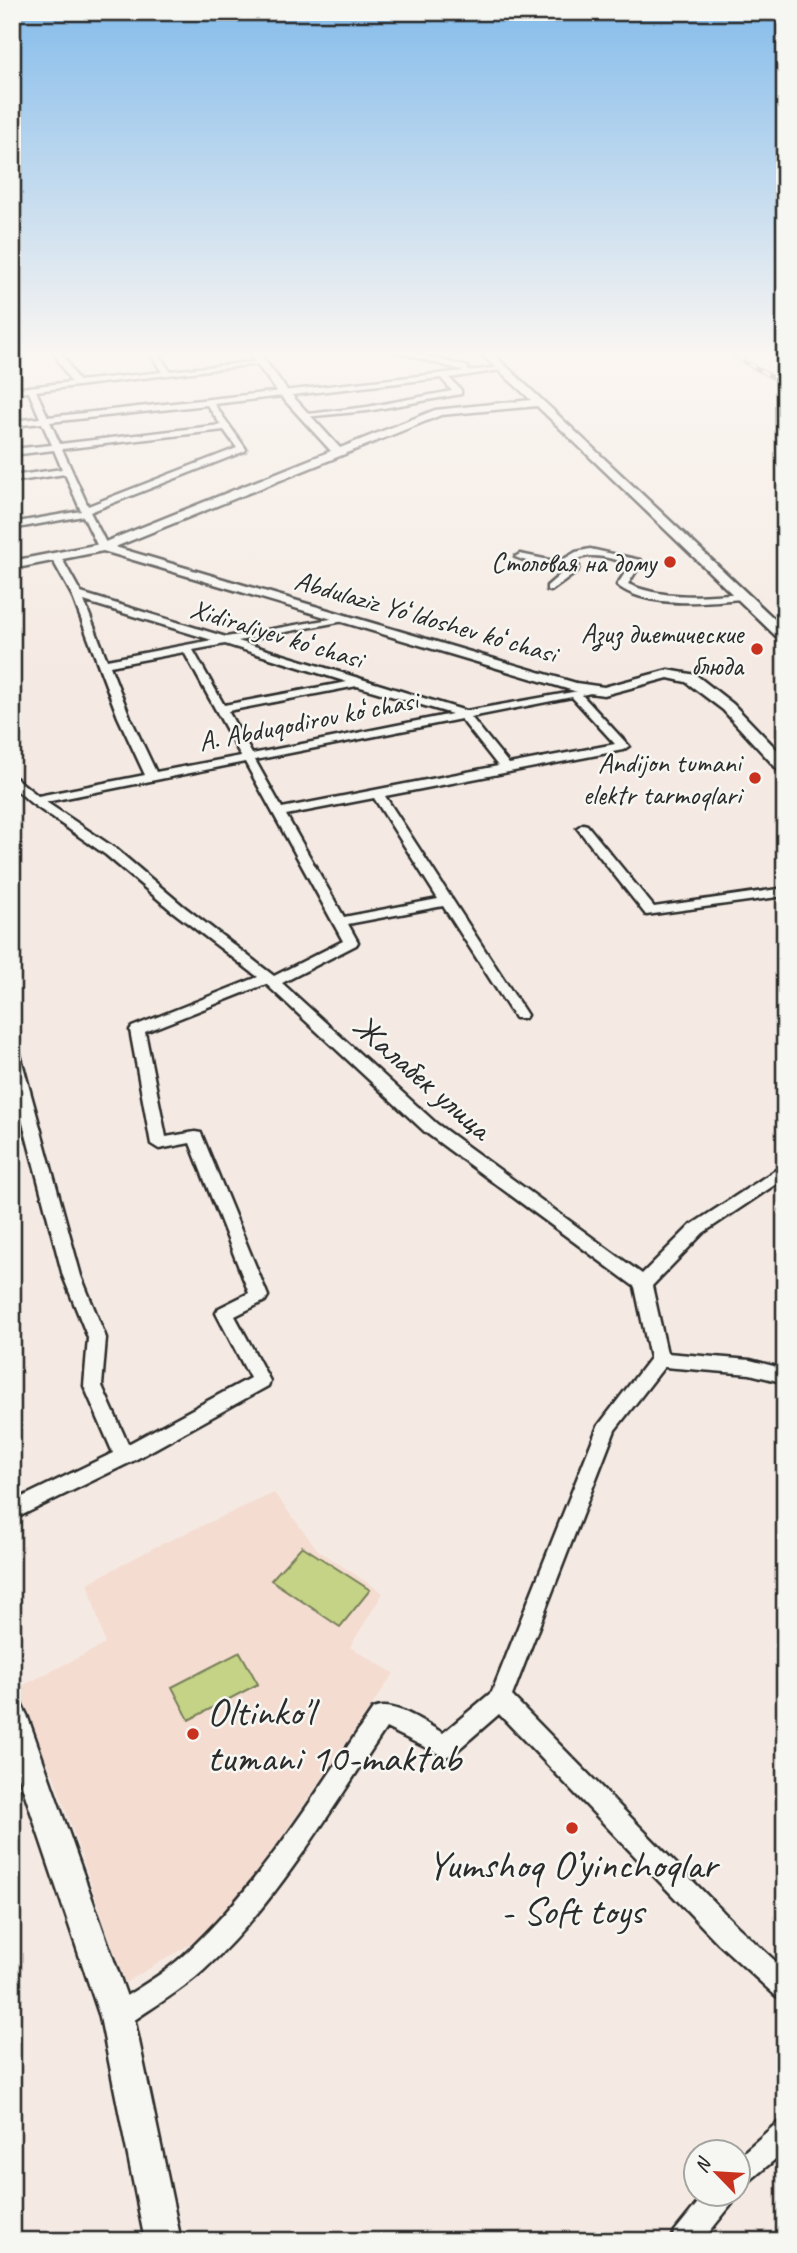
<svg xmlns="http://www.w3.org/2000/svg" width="797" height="2253" viewBox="0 0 797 2253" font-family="Caveat,sans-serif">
  <rect width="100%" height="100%" fill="#f5eae3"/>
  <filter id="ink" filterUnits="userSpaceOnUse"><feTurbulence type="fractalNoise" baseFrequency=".0143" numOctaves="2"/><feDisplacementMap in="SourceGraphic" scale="14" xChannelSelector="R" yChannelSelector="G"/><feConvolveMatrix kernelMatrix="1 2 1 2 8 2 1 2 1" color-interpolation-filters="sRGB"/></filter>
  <g filter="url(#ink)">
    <polygon fill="#f4dcd1" points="274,1493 318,1550 383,1593 350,1647 394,1673 221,1926 125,1983 55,1779 14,1690 105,1644 88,1583 157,1546"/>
    <g fill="#c5d387" stroke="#787f59" stroke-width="2">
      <polygon points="302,1546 370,1590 340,1627 271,1580"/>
      <polygon points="240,1652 258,1684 189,1720 172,1687"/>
    </g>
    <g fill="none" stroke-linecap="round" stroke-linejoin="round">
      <g stroke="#2b2b2b" stroke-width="5">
        <g id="street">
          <path d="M53,351H61L78,381L162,372L149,351H156L170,371L262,361L266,363L36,391L48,417L464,371L394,351H408L468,367L467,371L504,367L508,369L449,378L461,390V394L367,411L304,417L300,415L367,407L452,391L441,378L214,404L246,449L245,451L90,512L108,547L103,550L98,547L83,516L12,529V523L81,511L65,474L12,482V476L62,469L54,450L12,455V449L52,445L42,423L12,426V421L40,418L29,392L12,393V389L71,382ZM207,405L221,425L60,444L50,422ZM224,430L237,448L88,506L62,449Z"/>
          <path d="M590,549L640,560L642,562L628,584C664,600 704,596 742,593L747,596L742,599C706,602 647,609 617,585L631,564C611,559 590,550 573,562L579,566L577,572L551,591L547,590V586L569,567H543L515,557L520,554L559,562L576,552Z"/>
          <path d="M56,554L61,557L81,593L226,637L348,616L349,618L344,621L238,641L466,711L595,688V692L582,695L629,746L623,750L385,796L527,1015L525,1018H515L443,906L348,924L358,942L356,945L282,983L437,1124L642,1274L691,1225L785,1164V1178L703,1233L652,1286L667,1353L750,1360L785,1369V1383L750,1374L664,1367L615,1430L512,1696L737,1926L785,1970V1999L776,1996L719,1944L499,1714L453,1754L445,1757L386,1728C330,1811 278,1902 204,1970C181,1991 151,2008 126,2026L117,2030L108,2026L104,2017L108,2008C134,1990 165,1974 187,1952C262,1882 316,1792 373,1709C395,1700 424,1723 443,1733L492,1692L598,1426L650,1358L635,1287L425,1132L266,984L145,1032L166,1137L195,1132L201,1133L268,1296L265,1301L235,1316L270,1381L268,1386L131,1462L12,1520V1502L113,1453L84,1386L88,1338L63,1276L12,1081V1046L19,1051L81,1276L106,1338L102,1386L128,1444L250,1378L216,1313L219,1308L249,1293L190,1143L159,1149L151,1144L130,1030L132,1027L258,977L172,911L106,855L31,803L12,786V775L38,796L145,775L118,717L72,595L51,557ZM84,601L212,640L107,660ZM225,644L347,682L224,705L193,650ZM184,652L241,756L156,772L130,717L110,666ZM357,686L452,714L252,754L228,711ZM572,697L615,744L509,764L471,717ZM461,719L498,766L282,808L255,760ZM245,762L343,941L274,976L182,905L116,849L46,802ZM374,798L438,899L344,917L286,815Z"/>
          <polygon points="583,824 587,825 654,907 785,888 785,896 646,915 577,828"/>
          <polygon points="785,2120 785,2151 747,2183 738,2187 738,2157 776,2124"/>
          <polygon points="705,2194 735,2194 732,2204 702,2241 671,2241 675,2231"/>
        </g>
      </g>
      <g stroke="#2b2b2b" stroke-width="5">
        <g id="secondary">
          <polygon points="247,351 258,351 287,390 340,448 435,410 531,400 478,351 490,351 785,629 785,641 780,640 537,406 441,415 115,547 576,683 604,687 668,670 696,675 733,704 785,758 785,773 779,771 723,710 686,682 668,678 604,695 574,691 103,551 12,569 12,561 100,544 331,451 279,394"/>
          <polygon points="12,1701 22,1705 27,1715 134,2017 181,2241 145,2241 100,2017 12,1756"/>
        </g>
      </g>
      <use href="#street" fill="#f6f6f2" fill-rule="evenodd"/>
      <use href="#secondary" fill="#f6f6f2" fill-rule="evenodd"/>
      <g stroke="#2b2b2b" stroke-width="4.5">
        <polyline id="rail-far1" points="724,351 785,384"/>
      </g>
      <g stroke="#2b2b2b" stroke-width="5">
        <polyline id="rail" points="780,615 785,614"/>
      </g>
      <use href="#rail-far1" stroke="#f6f6f2" stroke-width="2.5" stroke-dasharray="7" stroke-linecap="butt"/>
      <use href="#rail" stroke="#f6f6f2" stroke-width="3.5" stroke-dasharray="10" stroke-linecap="butt"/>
    </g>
  </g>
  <linearGradient id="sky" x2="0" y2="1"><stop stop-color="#85bceb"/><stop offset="0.53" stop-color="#faf6f2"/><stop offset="1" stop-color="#faf6f2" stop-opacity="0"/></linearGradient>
  <rect width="797" height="667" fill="url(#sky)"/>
  <g fill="#c8321e" stroke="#f6f6f2" stroke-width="2.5">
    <circle cx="670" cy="562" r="7"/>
    <circle cx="757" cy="649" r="7"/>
    <circle cx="755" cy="778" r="7"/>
    <circle cx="193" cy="1734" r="7"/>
    <circle cx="572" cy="1828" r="7"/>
  </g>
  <g text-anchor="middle" stroke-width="5" stroke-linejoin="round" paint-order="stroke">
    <g font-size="28" fill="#2b2b2b" stroke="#f6f6f2" text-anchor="end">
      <text x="656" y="572">Столовая на дому</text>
      <text x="743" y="643">Азиз диетические<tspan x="743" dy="32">блюда</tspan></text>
      <text x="741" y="772">Andijon tumani<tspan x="741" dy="32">elektr tarmoqlari</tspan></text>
    </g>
    <g font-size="28" fill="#2b2b2b" stroke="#f6f6f2">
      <text transform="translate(426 616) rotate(16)" y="10">Abdulaziz Yoʻldoshev koʻchasi</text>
      <text transform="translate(277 633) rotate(17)" y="10">Xidiraliyev koʻchasi</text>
      <text transform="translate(308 720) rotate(-11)" y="10">A. Abduqodirov koʻchasi</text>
    </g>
    <g font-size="33" fill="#2b2b2b" stroke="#f6f6f2">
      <text transform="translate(423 1076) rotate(41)" y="12">Жалабек улица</text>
    </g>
    <g font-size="40" fill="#2b2b2b" stroke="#f6f6f2" text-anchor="start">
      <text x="207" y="1725">Oltinko'l<tspan x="207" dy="46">tumani 10-maktab</tspan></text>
      <text x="572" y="1878" text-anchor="middle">Yumshoq O’yinchoqlar<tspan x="572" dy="46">- Soft toys</tspan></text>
    </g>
  </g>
  <rect width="797" height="2253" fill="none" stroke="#f6f6f2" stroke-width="42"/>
  <rect x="21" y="21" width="755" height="2211" fill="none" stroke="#2b2b2b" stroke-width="2.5" filter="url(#ink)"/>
  <g transform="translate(717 2173) rotate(295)"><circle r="33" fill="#f6f6f2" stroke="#a5a5a2" stroke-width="2"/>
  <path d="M0-5L12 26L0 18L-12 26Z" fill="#c8321e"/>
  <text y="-10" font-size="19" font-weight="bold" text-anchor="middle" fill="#2b2b2b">N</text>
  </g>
</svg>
